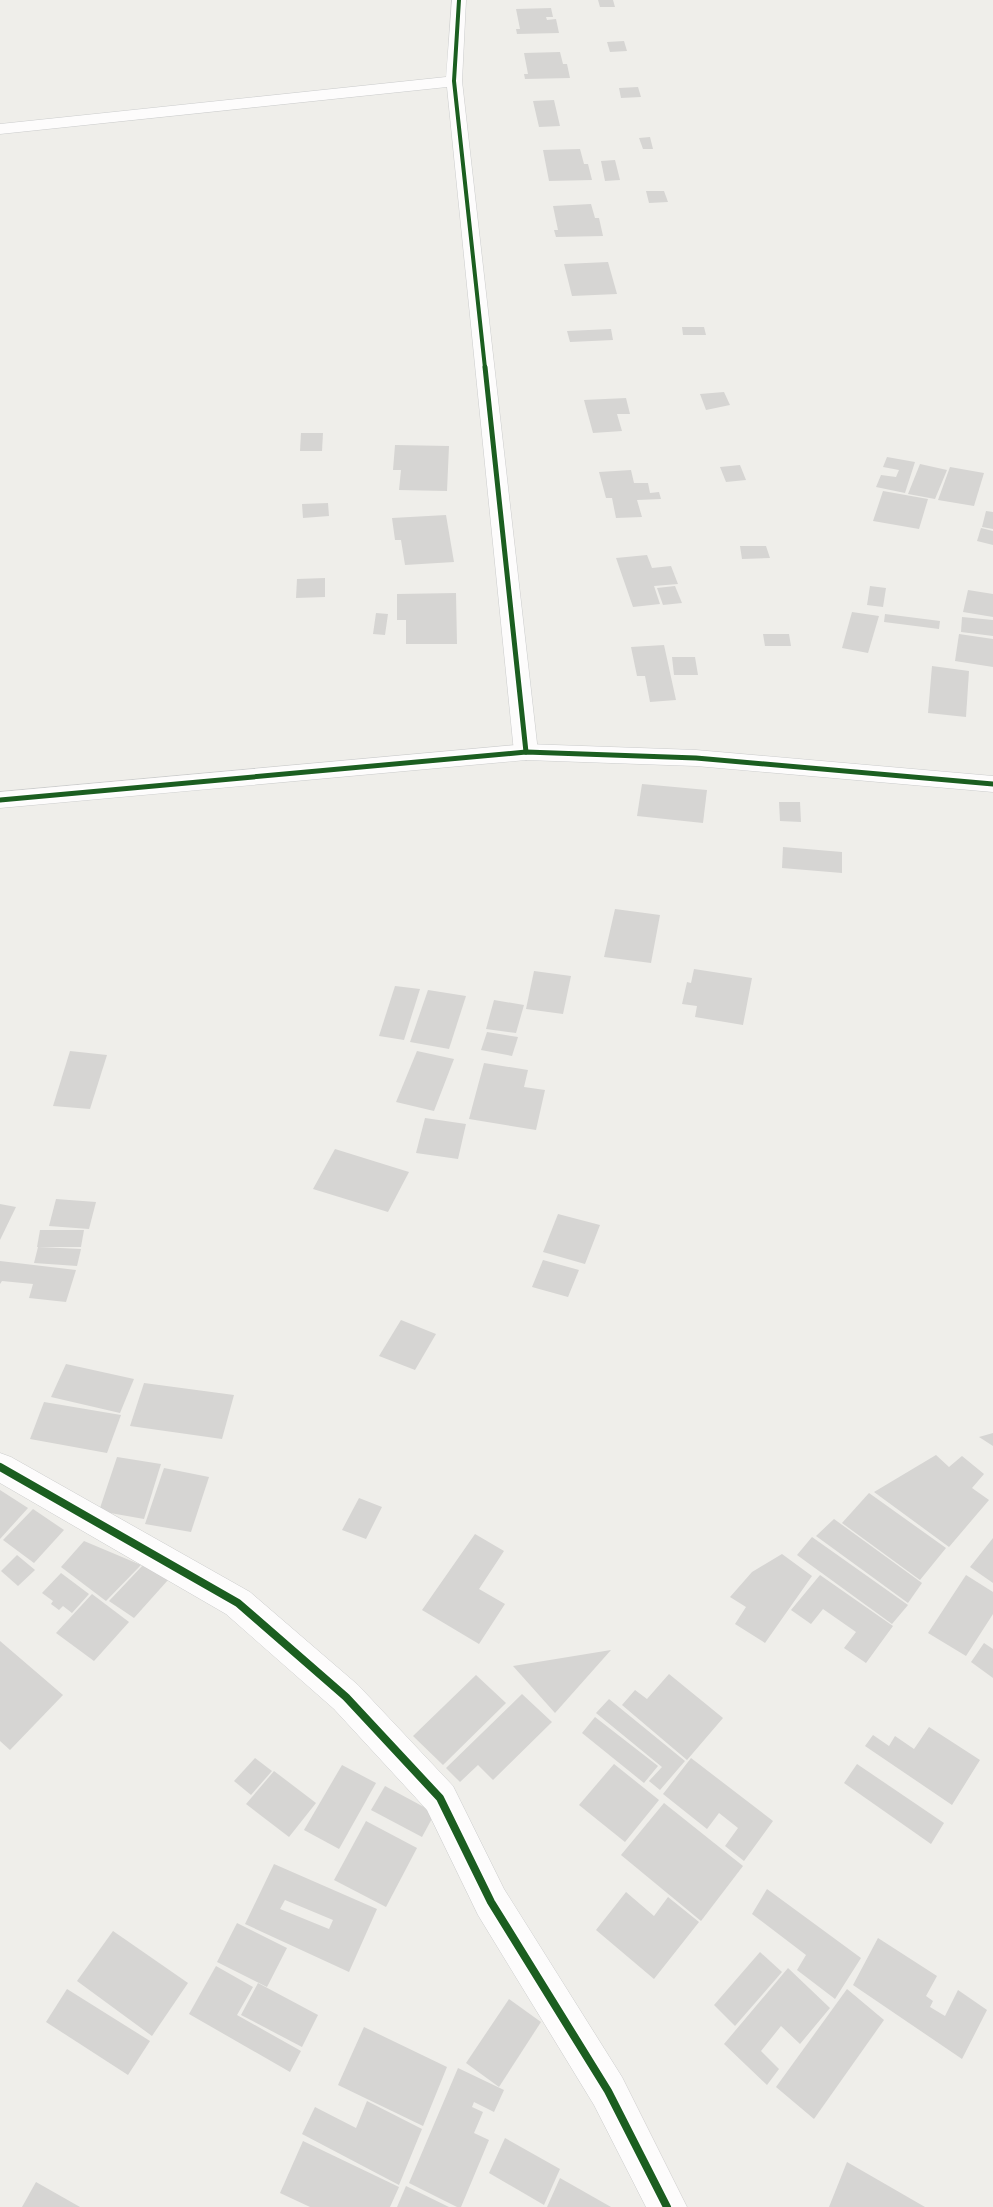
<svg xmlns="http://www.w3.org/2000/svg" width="993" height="2207" viewBox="0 0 993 2207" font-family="'Nunito Sans',sans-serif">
  <rect width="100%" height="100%" fill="#efeeea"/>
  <g fill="#d6d5d3" fill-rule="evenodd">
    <polygon points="598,0 613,0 615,7 600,7"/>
    <polygon points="551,8 553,17 546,17 547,20 556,19 559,33 517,34 516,29 520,29 516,9"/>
    <polygon points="624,41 627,51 610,52 607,42"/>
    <polygon points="560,52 563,64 567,64 570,78 525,79 524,74 528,74 524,53"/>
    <polygon points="638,87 641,97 621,98 619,88"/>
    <polygon points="554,100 560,126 539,127 533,101"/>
    <polygon points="650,137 653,149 643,149 639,138"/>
    <polygon points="580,149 584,164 588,164 592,180 549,181 543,150"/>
    <polygon points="615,160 620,180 605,181 601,161"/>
    <polygon points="646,191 664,191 668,202 649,203"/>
    <polygon points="591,204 595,218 599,218 603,236 556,237 554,230 558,230 553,206"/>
    <polygon points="608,262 617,294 572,296 564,264"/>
    <polygon points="682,327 704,327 706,335 683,335"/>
    <polygon points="611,329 613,340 570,342 567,331"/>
    <polygon points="724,392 730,405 706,410 700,394"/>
    <polygon points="626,398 630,414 617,414 622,431 593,433 584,400"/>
    <polygon points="301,433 323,433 322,451 300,451"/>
    <polygon points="395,445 449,446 447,491 399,490 401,470 393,470"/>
    <polygon points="887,457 915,462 905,493 876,487 881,475 896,477 899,470 883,467"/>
    <polygon points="920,464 947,470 935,499 908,494"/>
    <polygon points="740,465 746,480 726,482 720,467"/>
    <polygon points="950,467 984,473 974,506 938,500"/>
    <polygon points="631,470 634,483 648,483 650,493 659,492 661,499 637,500 642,517 616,518 612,498 606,498 599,472"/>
    <polygon points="883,491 928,499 919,529 873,521"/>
    <polygon points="328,503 329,516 303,518 302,504"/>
    <polygon points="986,511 993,512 993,529 982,527"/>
    <polygon points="446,515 454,562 405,565 401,540 395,540 392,518"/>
    <polygon points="981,528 993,531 993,545 977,541"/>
    <polygon points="740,546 766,546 770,558 742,559"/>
    <polygon points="647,555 652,568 671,566 678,584 654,586 660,604 633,607 616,558"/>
    <polygon points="325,578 325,597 296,598 297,579"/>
    <polygon points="675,586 682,603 663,605 657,588"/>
    <polygon points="870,586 886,588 883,607 867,605"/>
    <polygon points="968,590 993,594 993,617 963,612"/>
    <polygon points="456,593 457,644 406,644 406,620 397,620 397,594"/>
    <polygon points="852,612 879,616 868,653 842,648"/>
    <polygon points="376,613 388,614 385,635 373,634"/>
    <polygon points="885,614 940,621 939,629 884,622"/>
    <polygon points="962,617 993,620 993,636 961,632"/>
    <polygon points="763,634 789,634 791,646 765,646"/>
    <polygon points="959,634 993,639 993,667 955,661"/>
    <polygon points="664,645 676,700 650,702 645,676 637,676 631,647"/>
    <polygon points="672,657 695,657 698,675 674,675"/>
    <polygon points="932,666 969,671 966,717 928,713"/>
    <polygon points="642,784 707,790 703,823 637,816"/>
    <polygon points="779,802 800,802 801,822 780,821"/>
    <polygon points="783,847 842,852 842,873 782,868"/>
    <polygon points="615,909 660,915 651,963 604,957"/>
    <polygon points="694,969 752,978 743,1025 695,1017 697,1006 682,1004 687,982 691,983"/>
    <polygon points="534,971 571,976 563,1014 526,1009"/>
    <polygon points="395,986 420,989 404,1040 379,1036"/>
    <polygon points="428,990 466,996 449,1049 410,1042"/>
    <polygon points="494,1000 524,1005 516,1033 486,1029"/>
    <polygon points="487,1032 518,1037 512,1056 481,1050"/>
    <polygon points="70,1051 107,1055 90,1109 53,1106"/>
    <polygon points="417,1051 454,1059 434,1111 396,1102"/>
    <polygon points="484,1063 528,1070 524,1087 545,1090 536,1130 469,1119"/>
    <polygon points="425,1118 466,1124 458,1159 416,1153"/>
    <polygon points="335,1149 409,1172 388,1212 313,1189"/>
    <polygon points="56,1199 96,1202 89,1229 49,1226"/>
    <polygon points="0,1204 16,1207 0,1240"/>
    <polygon points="558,1214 600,1225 585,1264 543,1252"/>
    <polygon points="40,1230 84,1230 81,1247 37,1247"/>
    <polygon points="38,1247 81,1249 77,1266 34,1263"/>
    <polygon points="543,1260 579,1270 568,1297 532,1287"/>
    <polygon points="0,1261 76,1270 66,1302 29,1298 33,1284 2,1281 0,1284"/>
    <polygon points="401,1320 436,1334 415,1370 379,1356"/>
    <polygon points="66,1364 134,1379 120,1413 51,1397"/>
    <polygon points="144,1383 234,1395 222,1439 130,1426"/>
    <polygon points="44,1402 121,1415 107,1453 30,1439"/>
    <polygon points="993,1433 993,1446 979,1437"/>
    <polygon points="936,1455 949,1467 962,1456 984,1474 972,1488 989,1500 949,1547 874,1492"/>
    <polygon points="117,1457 161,1464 144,1519 99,1511"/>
    <polygon points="164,1468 209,1477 191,1532 145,1524"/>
    <polygon points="0,1490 28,1508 0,1539"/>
    <polygon points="869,1493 946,1548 920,1580 842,1523"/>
    <polygon points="359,1498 382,1507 366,1539 342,1530"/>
    <polygon points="33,1509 64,1530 34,1563 3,1540"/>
    <polygon points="834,1519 922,1583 908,1603 816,1536"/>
    <polygon points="475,1534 504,1551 479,1589 505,1604 479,1644 422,1610"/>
    <polygon points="812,1537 908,1605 892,1624 797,1555"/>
    <polygon points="993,1538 993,1583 970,1567"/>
    <polygon points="84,1541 141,1565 106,1601 61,1567"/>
    <polygon points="782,1554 812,1576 765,1643 735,1624 746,1607 730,1597 752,1572"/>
    <polygon points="17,1555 35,1570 18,1586 1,1571"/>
    <polygon points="145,1563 168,1580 134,1618 109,1601"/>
    <polygon points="61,1573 89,1594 72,1613 63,1606 59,1610 51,1604 53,1601 42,1593"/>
    <polygon points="820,1575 893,1626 866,1663 844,1648 856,1632 823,1609 811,1624 791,1610"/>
    <polygon points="966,1575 993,1592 993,1614 966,1656 928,1633"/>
    <polygon points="92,1594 129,1622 94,1661 56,1633"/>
    <polygon points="0,1641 63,1695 10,1750 0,1741"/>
    <polygon points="984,1643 993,1649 993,1678 971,1662"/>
    <polygon points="611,1650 555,1713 513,1666"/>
    <polygon points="669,1674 723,1718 687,1760 622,1705 635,1690 647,1699"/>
    <polygon points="476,1675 506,1703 443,1765 413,1736"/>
    <polygon points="522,1694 552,1722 493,1780 478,1765 460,1782 446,1768"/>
    <polygon points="609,1699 685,1761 660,1790 649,1781 662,1767 596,1713"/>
    <polygon points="595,1717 658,1766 644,1783 582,1733"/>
    <polygon points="929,1727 980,1760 952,1805 865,1746 873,1735 889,1746 895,1736 914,1749"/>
    <polygon points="255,1758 272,1771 251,1795 234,1781"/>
    <polygon points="691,1758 773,1821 744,1861 725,1846 738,1828 719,1813 707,1829 663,1794"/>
    <polygon points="614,1764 659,1800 625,1842 579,1805"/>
    <polygon points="857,1764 944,1823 931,1844 844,1783"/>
    <polygon points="342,1765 376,1783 339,1849 304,1830"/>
    <polygon points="274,1771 316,1803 289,1837 246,1804"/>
    <polygon points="385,1786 435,1813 422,1837 371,1810"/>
    <polygon points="664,1803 743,1866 701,1921 621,1855"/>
    <polygon points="366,1821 417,1848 386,1907 334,1880"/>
    <path d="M274,1864L377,1909L349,1972L245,1924ZM285,1900L333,1920L329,1929L280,1909Z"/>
    <polygon points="767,1889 861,1958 835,1999 797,1970 806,1955 752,1914"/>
    <polygon points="626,1892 654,1916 668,1897 699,1922 654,1979 596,1930"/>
    <polygon points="237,1923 287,1948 267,1987 217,1962"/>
    <polygon points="113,1931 188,1983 152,2036 77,1981"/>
    <polygon points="878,1938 937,1976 926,1996 933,2001 930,2007 945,2016 958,1990 987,2010 962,2059 853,1985"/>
    <polygon points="760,1952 782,1972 735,2026 714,2005"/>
    <polygon points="216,1966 253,1987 237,2015 301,2051 290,2072 189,2014"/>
    <polygon points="788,1968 830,2008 800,2044 781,2026 761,2051 779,2069 767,2085 724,2044"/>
    <polygon points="258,1983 318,2015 302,2047 241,2015"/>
    <polygon points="67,1989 150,2041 128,2075 46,2022"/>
    <polygon points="847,1989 884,2020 814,2119 776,2087"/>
    <polygon points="509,1999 541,2022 499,2087 466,2063"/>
    <polygon points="364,2027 447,2067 423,2126 338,2085"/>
    <polygon points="458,2068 504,2090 494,2112 474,2102 472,2107 483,2112 474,2133 489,2140 461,2207 457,2207 409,2183"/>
    <polygon points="367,2101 422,2129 399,2185 302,2134 315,2107 356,2128"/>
    <polygon points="505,2138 560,2169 544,2205 489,2173"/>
    <polygon points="303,2141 399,2187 390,2207 310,2207 280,2193"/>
    <polygon points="847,2162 925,2207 829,2207"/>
    <polygon points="560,2178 611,2207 547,2207"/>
    <polygon points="36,2182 80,2207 22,2207"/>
    <polygon points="406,2186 449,2207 397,2207"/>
  </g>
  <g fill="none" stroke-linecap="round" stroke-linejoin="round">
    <g stroke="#cbcccc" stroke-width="1">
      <g id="minor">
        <polygon points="452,0 466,0 462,81 538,752 534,757 526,760 518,757 514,752 447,87 0,134 0,124 446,77"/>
        <polygon points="0,1453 11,1457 250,1592 358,1685 453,1786 504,1889 622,2077 687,2207 646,2207 594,2105 478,1915 427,1810 334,1709 226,1614 0,1483"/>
      </g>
    </g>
    <g stroke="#cbcccc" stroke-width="1">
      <polygon id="tertiary" points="526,744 696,750 993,776 993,792 696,766 526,760 0,808 0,792"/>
    </g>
    <use href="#minor" fill="#fdfcfc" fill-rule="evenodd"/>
    <use href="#tertiary" fill="#fdfcfc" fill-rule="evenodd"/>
    <g stroke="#fff" stroke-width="5.5">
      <polyline id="cycleway-far2" points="459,0 454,81 485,368"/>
    </g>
    <g stroke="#fff" stroke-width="8">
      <g id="cycleway-far1">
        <polyline points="485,367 526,752"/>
        <polyline points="0,800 526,752 696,758 993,784"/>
      </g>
    </g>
    <g stroke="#fff" stroke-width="11">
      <polyline id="cycleway" points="0,1467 238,1603 346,1697 440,1798 491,1902 608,2091 667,2207"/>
    </g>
    <use href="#cycleway-far2" stroke="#1b5e20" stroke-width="4"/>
    <use href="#cycleway-far1" stroke="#1b5e20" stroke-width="5"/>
    <use href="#cycleway" stroke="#1b5e20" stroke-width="8"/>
  </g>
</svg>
